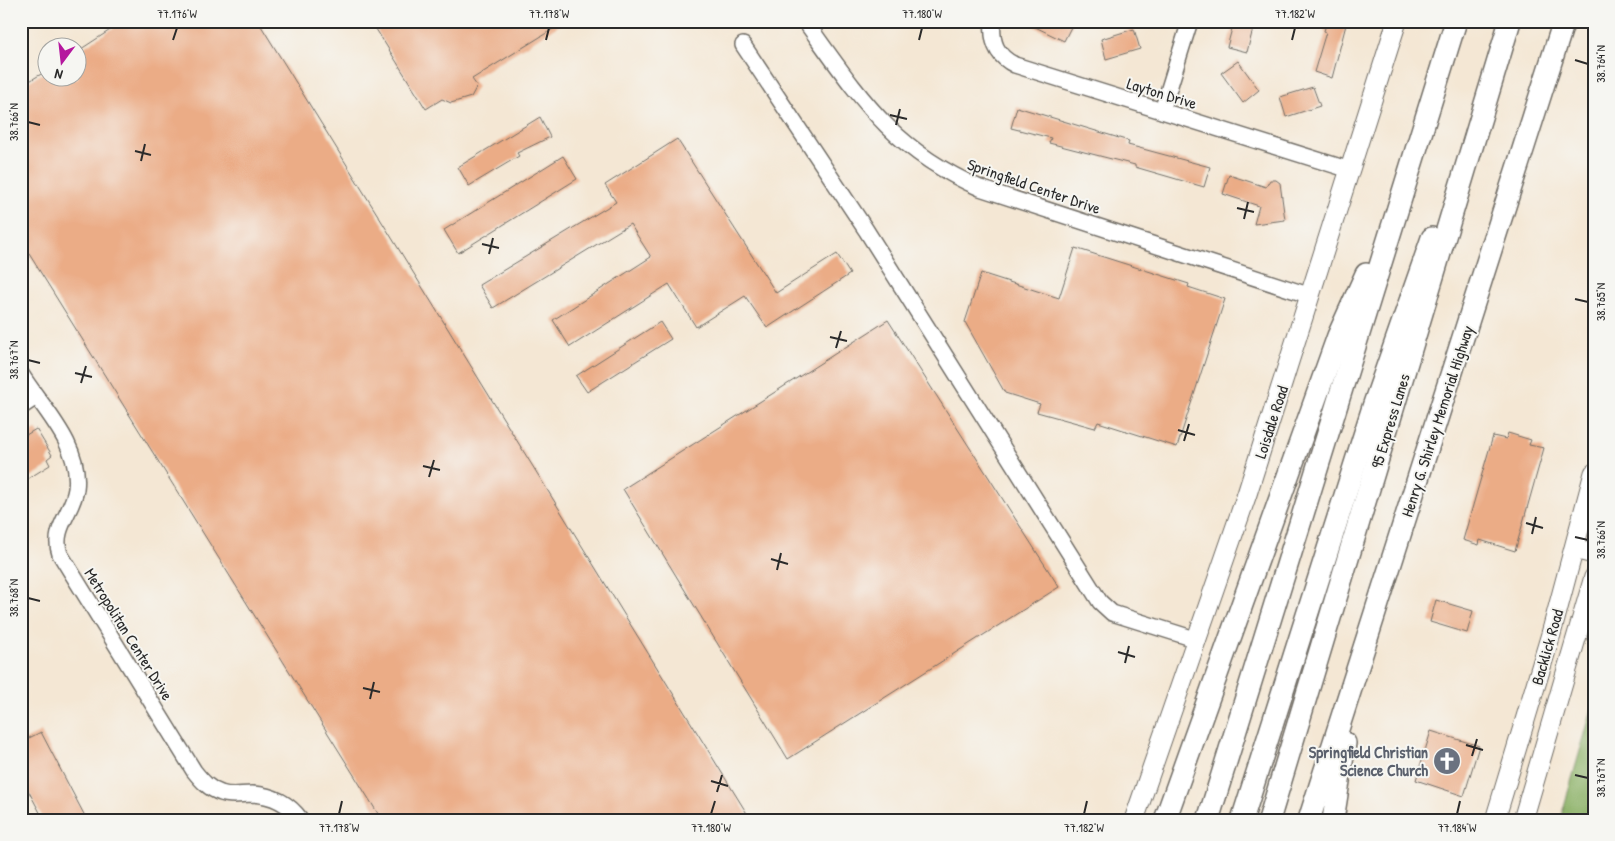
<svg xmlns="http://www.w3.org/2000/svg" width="1615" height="841" viewBox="0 0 1615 841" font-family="'Patrick Hand',sans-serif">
  <rect width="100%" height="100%" fill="#f6f6f2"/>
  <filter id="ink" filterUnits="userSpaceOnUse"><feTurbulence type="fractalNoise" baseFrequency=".02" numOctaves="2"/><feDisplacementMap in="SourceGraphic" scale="10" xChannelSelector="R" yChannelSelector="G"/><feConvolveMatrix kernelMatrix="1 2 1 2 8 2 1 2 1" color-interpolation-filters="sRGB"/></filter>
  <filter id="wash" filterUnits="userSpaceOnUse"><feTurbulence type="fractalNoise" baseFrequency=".0096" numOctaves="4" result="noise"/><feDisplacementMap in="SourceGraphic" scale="20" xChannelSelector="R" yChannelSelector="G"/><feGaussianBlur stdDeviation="1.12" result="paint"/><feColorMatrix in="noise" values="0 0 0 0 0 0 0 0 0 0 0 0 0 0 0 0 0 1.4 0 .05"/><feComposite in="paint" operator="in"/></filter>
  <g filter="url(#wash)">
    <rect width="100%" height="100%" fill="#f4e7d4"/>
    <polygon fill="#8bb166" stroke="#5b6e48" points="1594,702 1594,820 1560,820"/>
    <g id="blocks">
      <g fill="#ebac86">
        <polygon points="124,21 258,21 751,820 382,820 21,241 21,86 48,70 48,78 78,78 78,51"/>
        <polygon points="388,21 566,21 472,79 477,86 471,97 451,103 442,99 426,109 376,29"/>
        <polygon points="1023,21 1074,21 1064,41"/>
        <polygon points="1234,21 1254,25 1247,52 1227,47"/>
        <polygon points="1327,21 1347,21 1332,78 1314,72 1326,32 1324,31"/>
        <polygon points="1134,29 1140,49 1106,59 1101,39"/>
        <polygon points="1238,61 1259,90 1243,103 1221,73"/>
        <polygon points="1313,87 1320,106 1286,117 1280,97"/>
        <polygon points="1017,107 1129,141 1128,145 1210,167 1204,187 1135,167 1135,165 1049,143 1051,138 1011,128"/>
        <polygon points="540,117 550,137 517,153 519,156 469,186 458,167"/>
        <polygon points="677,139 776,293 837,254 850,274 767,328 745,296 696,327 669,284 570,347 553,320 651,257 630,224 493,308 479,285 616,202 605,185"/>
        <polygon points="563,156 577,179 458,253 444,230"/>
        <polygon points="1229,175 1266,187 1270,180 1276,180 1280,183 1285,220 1254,224 1259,206 1223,194"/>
        <polygon points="1075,248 1189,284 1188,287 1225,299 1177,447 1098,422 1095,428 1037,412 1040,404 1005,393 965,322 981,273 1059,298"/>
        <polygon points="888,320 1059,587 788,759 623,489"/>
        <polygon points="660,322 671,339 587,392 576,376"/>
        <polygon points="36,429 52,455 47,459 50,465 21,483 21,438"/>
        <polygon points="1508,433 1531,440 1529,445 1544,448 1515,551 1480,540 1479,545 1463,540 1493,436 1506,439"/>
        <polygon points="1436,600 1473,611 1467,633 1430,622"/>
        <polygon points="1431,731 1479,746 1464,796 1416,780"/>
        <polygon points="41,732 66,780 87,820 44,820 21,777 21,742"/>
      </g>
    </g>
  </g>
  <g filter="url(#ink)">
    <use href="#blocks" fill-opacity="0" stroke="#716d66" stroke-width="1"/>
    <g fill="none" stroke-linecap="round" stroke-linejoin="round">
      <g stroke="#716d66" stroke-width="18">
        <g id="minor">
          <path d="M805,21C860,97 891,149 980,188L1311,296"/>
          <path d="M993,21C991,41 996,56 1015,65L1350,170"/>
          <polyline points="743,45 866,230 1100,602 1112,613 1198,640"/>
          <polyline points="1162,111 1190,21"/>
          <path d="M21,374C42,408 82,446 76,489C73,512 51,529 60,554L194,771C202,781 209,789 221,793C231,797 241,794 252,794C272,795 289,803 301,820"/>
          <polyline points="21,407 36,397"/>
        </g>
      </g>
      <g stroke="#716d66" stroke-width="21">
        <g id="major">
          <polyline points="1574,549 1594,554"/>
          <polyline points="1134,820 1247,494 1397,21"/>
          <polyline points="1495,820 1551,634 1594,473"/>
          <polyline points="1523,820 1594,577"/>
        </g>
      </g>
      <g stroke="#716d66" stroke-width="24">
        <g id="highway">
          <polyline points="1165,820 1338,336 1366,274"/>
          <polyline points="1208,820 1456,21"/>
          <polyline points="1242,820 1374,404 1432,238"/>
          <polyline points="1269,820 1510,21"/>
          <polyline points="1309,820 1564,21"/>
          <polyline points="1333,820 1345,743"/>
        </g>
      </g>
      <use href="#minor" stroke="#fff" stroke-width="15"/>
      <use href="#major" stroke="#fff" stroke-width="19"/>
      <use href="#highway" stroke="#fff" stroke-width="21"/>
    </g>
  </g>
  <path fill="none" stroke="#2b2b2b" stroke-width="2" d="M173,40L177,28M546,40L549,28M919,40L922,28M1292,40L1295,28M1575,60L1588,64M890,115L907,119M28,122L40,125M896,125L900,109M135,151L151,155M141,161L145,144M1237,208L1254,212M1244,219L1248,202M482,244L499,248M489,254L493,238M1575,299L1588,302M830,337L847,341M836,348L841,331M28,360L40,363M75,373L92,377M81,383L86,366M1178,430L1195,435M1184,441L1189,424M423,466L440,470M429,477L434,460M1526,523L1543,528M1532,534L1536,517M1575,537L1588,540M771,559L788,564M777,570L781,553M28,598L40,601M1118,652L1135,657M1125,663L1129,646M363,688L380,692M370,699L374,682M1466,745L1483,750M1472,756L1477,739M1575,775L1588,778M711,781L728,786M717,792L722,775M339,814L342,801M711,814L715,801M1084,814L1087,801M1457,814L1460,801"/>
  <defs>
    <g id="church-disc" transform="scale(1.4375)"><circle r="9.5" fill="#6b7280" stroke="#f6f6f2"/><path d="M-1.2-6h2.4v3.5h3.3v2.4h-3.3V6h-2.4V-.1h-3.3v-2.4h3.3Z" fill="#fff"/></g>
  </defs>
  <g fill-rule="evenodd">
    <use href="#church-disc" x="1447" y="761"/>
  </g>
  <g text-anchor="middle" stroke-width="4" stroke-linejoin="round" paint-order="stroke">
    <g font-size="16" fill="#2b2b2b" stroke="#f6f6f2">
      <text transform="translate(1162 93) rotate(17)" y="6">Layton Drive</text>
      <text transform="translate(1034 186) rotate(19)" y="6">Springfield Center Drive</text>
      <text transform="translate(1390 421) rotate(-73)" y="6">95 Express Lanes</text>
      <text transform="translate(1437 421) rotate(-72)" y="6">Henry G. Shirley Memorial Highway</text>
      <text transform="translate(1271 422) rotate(-72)" y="6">Loisdale Road</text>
      <text transform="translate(129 634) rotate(58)" y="6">Metropolitan Center Drive</text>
      <text transform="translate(1547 647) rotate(-74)" y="6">Backlick Road</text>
    </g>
    <g font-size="16" font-weight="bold" fill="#5b616d" stroke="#f6f6f2" text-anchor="end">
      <text x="1428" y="758">Springfield Christian<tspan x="1428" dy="18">Science Church</tspan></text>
    </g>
  </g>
  <rect width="1615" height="841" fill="none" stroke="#f6f6f2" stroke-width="55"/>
  <g transform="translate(62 62) rotate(195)"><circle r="24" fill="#f6f6f2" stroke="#a5a5a2"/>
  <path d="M0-4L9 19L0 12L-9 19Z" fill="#b5179e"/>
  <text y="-8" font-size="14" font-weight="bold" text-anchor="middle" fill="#2b2b2b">N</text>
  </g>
  <rect x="28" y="28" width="1560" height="786" fill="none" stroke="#2b2b2b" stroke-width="2"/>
  <g font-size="12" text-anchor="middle" fill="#2b2b2b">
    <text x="177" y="18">77.176°W</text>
    <text x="549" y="18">77.178°W</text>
    <text x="922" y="18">77.180°W</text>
    <text x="1295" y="18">77.182°W</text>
    <text transform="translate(1601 64) rotate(-90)" y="4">38.764°N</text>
    <text transform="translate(14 122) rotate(-90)" y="4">38.766°N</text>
    <text transform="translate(1601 302) rotate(-90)" y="4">38.765°N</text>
    <text transform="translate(14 360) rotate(-90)" y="4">38.767°N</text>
    <text transform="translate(1601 540) rotate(-90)" y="4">38.766°N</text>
    <text transform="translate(14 598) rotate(-90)" y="4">38.768°N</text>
    <text transform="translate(1601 778) rotate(-90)" y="4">38.767°N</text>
    <text x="339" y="832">77.178°W</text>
    <text x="711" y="832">77.180°W</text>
    <text x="1084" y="832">77.182°W</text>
    <text x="1457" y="832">77.184°W</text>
  </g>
</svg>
